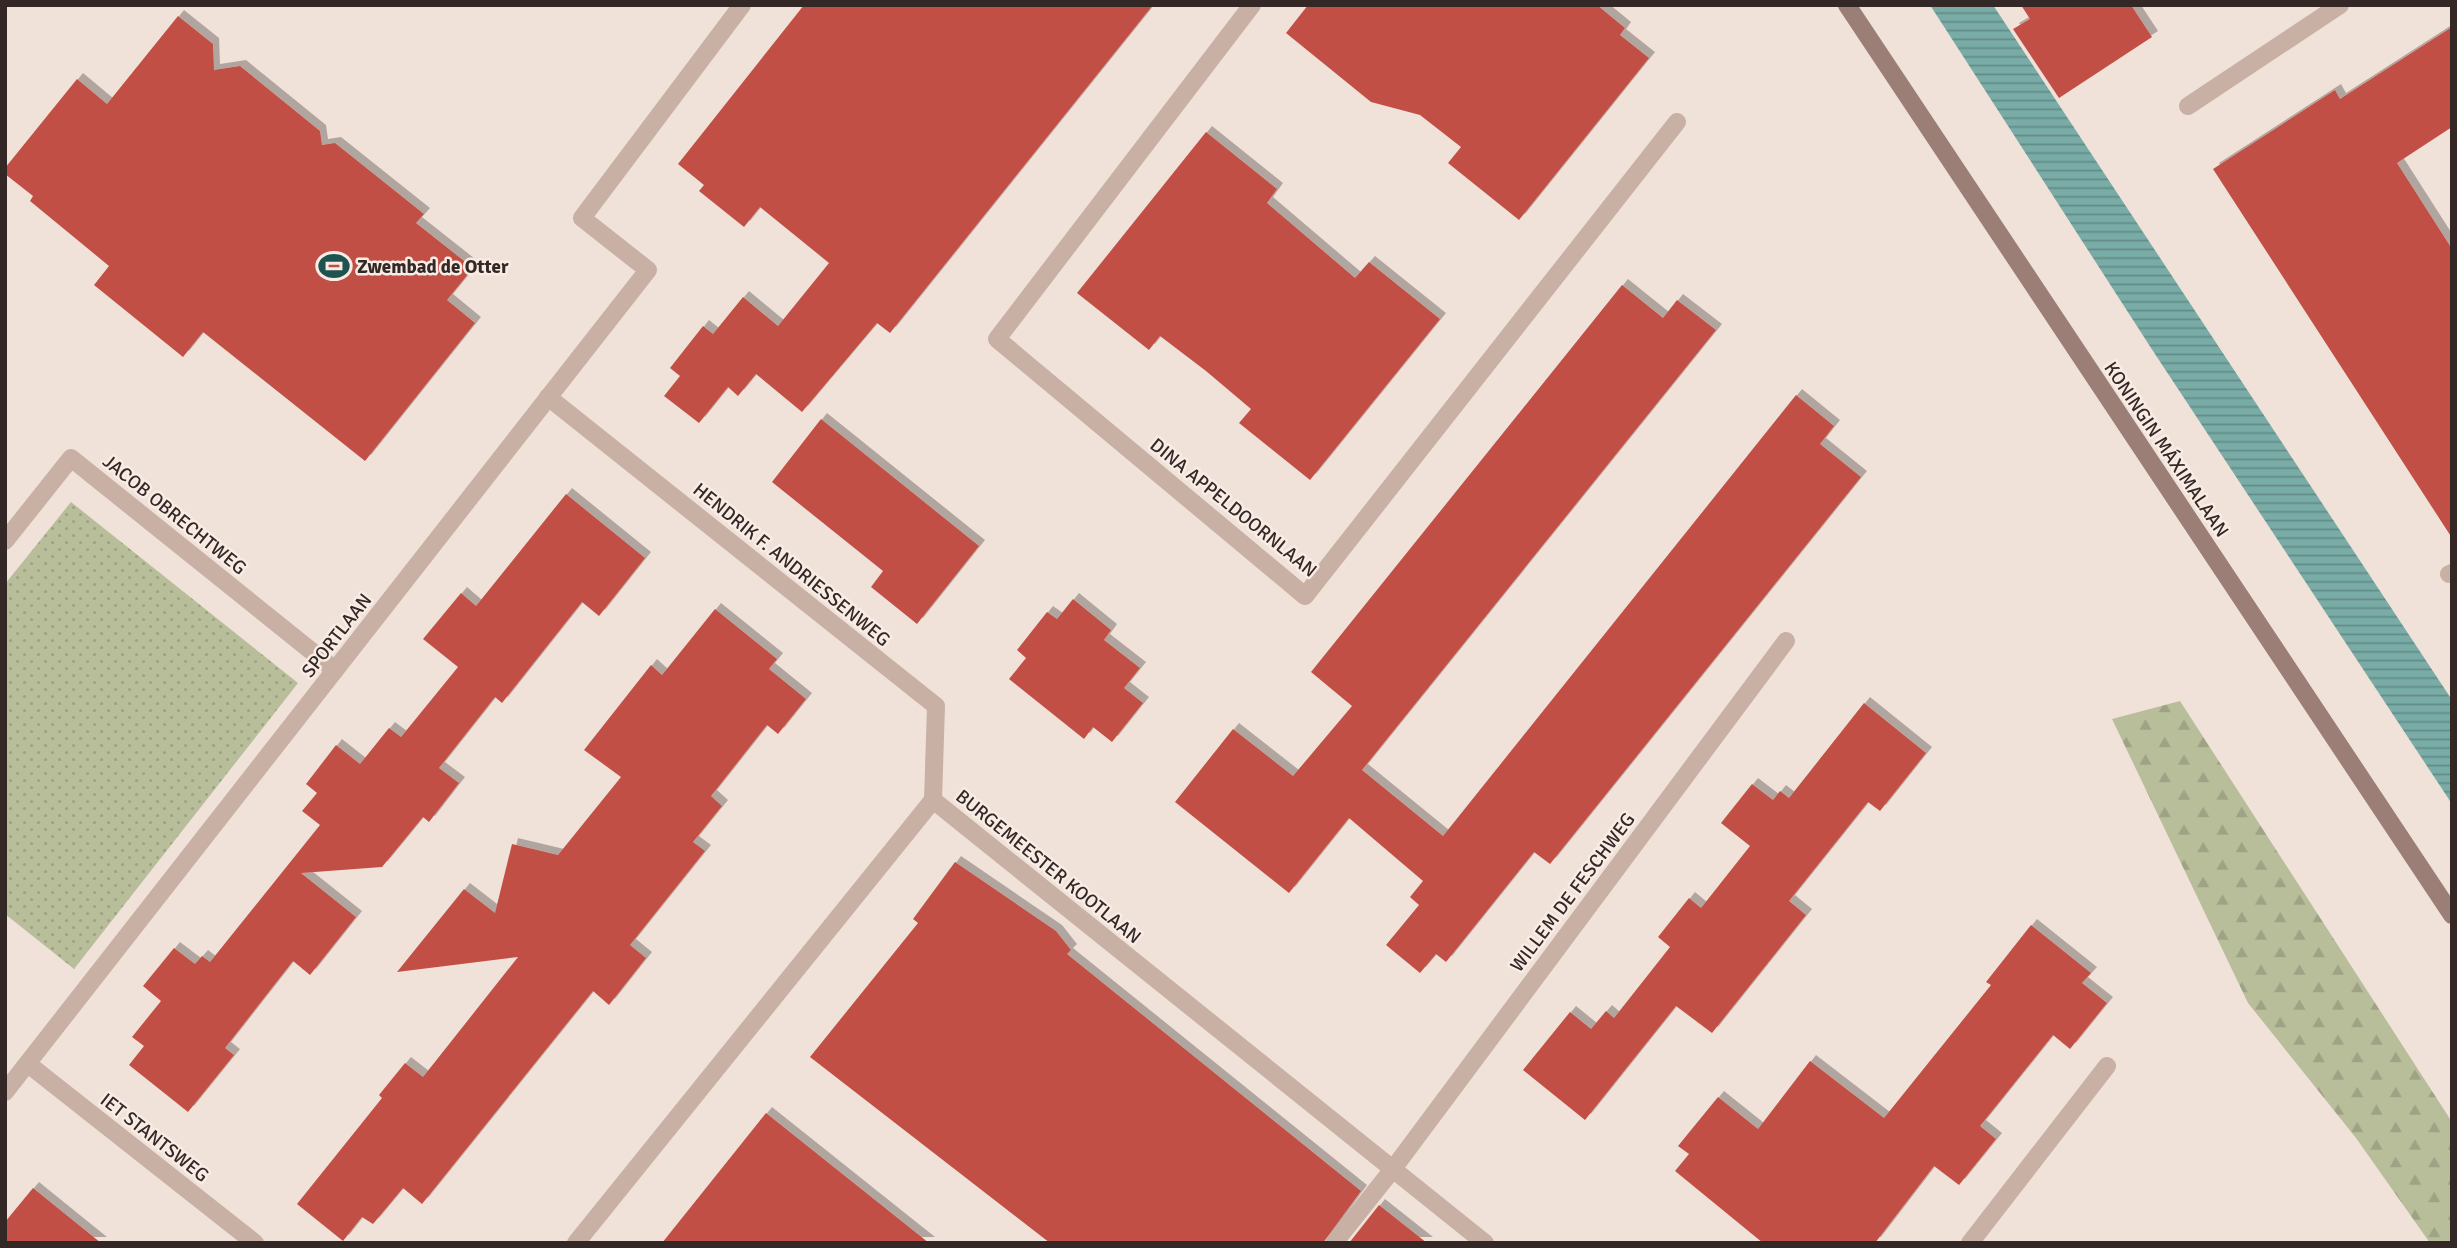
<svg xmlns="http://www.w3.org/2000/svg" width="2457" height="1248" viewBox="0 0 2457 1248" font-family="Signika,sans-serif">
  <defs>
    <pattern id="forest-firs" width="22" height="20" patternUnits="userSpaceOnUse" patternTransform="scale(1.75)"><rect width="22" height="20" fill="#b8be9a"/><path d="M5 1l3.5 6h-7zM16 11l3.5 6h-7z" fill="#9fa385"/></pattern>
    <pattern id="park-dots" width="8" height="8" patternUnits="userSpaceOnUse" patternTransform="scale(1.75)"><rect width="8" height="8" fill="#b8be9a"/><path d="M2 2h.1M6 6h.1" fill="none" stroke="#9fa385" stroke-width="1.8" stroke-linecap="round"/></pattern>
    <pattern id="water-rules" width="6" height="5" patternUnits="userSpaceOnUse" patternTransform="scale(1.75)"><rect width="6" height="5" fill="#79aca6"/><path d="M0 2.5h6" fill="none" stroke="#648c87"/></pattern>
    <filter id="shadow"><feDropShadow dx="6" dy="-6" stdDeviation="0" flood-color="#0004"/></filter>
  </defs>
  <rect width="100%" height="100%" fill="#f0e2d9"/>
  <polygon fill="url(#forest-firs)" points="2180,701 2452,1122 2452,1243 2430,1243 2356,1138 2248,1003 2112,719"/>
  <polygon fill="url(#park-dots)" points="71,502 298,683 74,969 5,914 5,584"/>
  <polygon fill="url(#water-rules)" points="1930,5 1993,5 2452,700 2452,804 2153,351"/>
  <g fill="#c25045" filter="url(#shadow)">
    <polygon points="804,5 1153,5 890,333 877,323 802,412 756,374 738,396 728,387 699,423 664,396 680,376 670,368 703,326 713,334 743,297 778,326 829,263 760,207 744,227 699,191 704,185 678,164"/>
    <polygon points="1308,5 1597,5 1625,28 1620,35 1649,58 1519,220 1448,163 1461,147 1420,115 1371,102 1286,33"/>
    <polygon points="2021,5 2131,5 2152,37 2059,98 2013,29 2030,19"/>
    <polygon points="178,16 213,44 214,70 240,66 320,131 322,145 335,143 424,214 416,223 473,268 447,300 475,323 365,461 203,332 183,357 94,285 109,266 30,201 33,196 5,174 5,168 77,79 107,104"/>
    <polygon points="2452,27 2452,127 2397,163 2452,249 2452,538 2213,169 2335,90 2340,99"/>
    <polygon points="1206,132 1277,189 1267,203 1355,278 1369,262 1440,319 1310,480 1239,423 1251,409 1206,371 1160,336 1149,350 1077,293"/>
    <polygon points="1622,285 1663,318 1677,300 1716,330 1362,770 1443,836 1796,395 1834,426 1820,444 1861,477 1550,864 1534,852 1446,962 1436,954 1420,973 1386,945 1419,905 1410,897 1423,881 1349,818 1289,893 1175,802 1233,729 1293,776 1352,706 1311,672"/>
    <polygon points="821,419 979,546 917,624 871,587 883,571 772,482"/>
    <polygon points="566,494 645,558 599,616 582,602 502,703 495,697 439,768 459,783 429,822 423,817 382,867 301,873 356,917 310,975 293,961 225,1048 234,1055 188,1112 129,1065 144,1046 132,1037 161,1001 143,986 174,948 195,964 202,956 210,962 320,825 302,811 317,793 306,784 336,745 360,764 389,728 401,737 458,667 423,639 461,593 476,606"/>
    <polygon points="1073,599 1111,630 1104,640 1140,668 1124,688 1143,703 1112,742 1093,727 1084,739 1009,679 1026,658 1017,650 1047,612 1057,619"/>
    <polygon points="715,609 777,659 769,669 806,699 778,734 767,725 711,796 722,806 693,842 705,851 630,945 646,958 609,1005 593,991 422,1204 403,1188 373,1224 362,1217 343,1241 297,1204 382,1098 379,1095 405,1063 423,1077 518,957 397,972 464,889 495,913 512,844 558,855 621,777 584,750 651,665 662,675"/>
    <polygon points="1864,703 1926,753 1880,811 1868,802 1789,901 1806,915 1712,1033 1676,1006 1585,1120 1523,1070 1570,1012 1591,1029 1606,1011 1614,1018 1670,947 1658,937 1689,898 1701,908 1750,846 1721,823 1752,784 1773,800 1780,791 1789,798"/>
    <polygon points="955,862 1056,931 1071,950 1067,954 1361,1191 1323,1243 1050,1243 810,1057 918,923 913,919"/>
    <polygon points="2031,925 2091,973 2082,983 2107,1003 2070,1049 2053,1035 1980,1126 1996,1139 1959,1185 1934,1166 1875,1243 1763,1243 1675,1171 1689,1154 1678,1146 1718,1097 1758,1129 1810,1061 1884,1118 1991,985 1986,982"/>
    <polygon points="766,1113 929,1243 662,1243"/>
    <polygon points="33,1188 101,1243 5,1243 5,1222"/>
    <polygon points="1379,1205 1427,1243 1349,1243"/>
  </g>
  <g fill="none" stroke-linecap="round" stroke-linejoin="round">
    <g stroke="#c8b0a5" stroke-width="18">
      <polyline points="1252,5 997,339 1305,596 1677,122"/>
      <polyline points="2188,106 2340,5"/>
      <polyline points="548,397 936,706 933,800"/>
      <polyline points="5,541 71,458 335,670"/>
      <polyline points="2449,574 2452,573"/>
      <polyline points="933,800 1485,1243"/>
      <polyline points="28,1064 255,1243"/>
      <polyline points="5,1092 648,270 582,218 742,5"/>
      <polyline points="576,1243 933,800"/>
      <polyline points="1334,1243 1393,1169 1786,641"/>
      <polyline points="1970,1243 2107,1066"/>
    </g>
    <polyline stroke="#9b7f77" stroke-width="18" points="1847,5 2452,915"/>
  </g>
  <defs>
    <g id="stadium-bare" transform="scale(2.415)"><path d="M0-5a6.5 5 0 1 0 0 10a6.5 5 0 1 0 0-10ZM-3.5-1.8h7v3.6h-7Z" fill="#1e534f" stroke="#f8ece5" stroke-width="2.5" paint-order="stroke"/></g>
  </defs>
  <g fill-rule="evenodd">
    <use href="#stadium-bare" x="334" y="266"/>
  </g>
  <g text-anchor="middle" stroke-width="5" stroke-linejoin="round" paint-order="stroke">
    <g font-size="19" font-weight="bold" fill="#342826" stroke="#f8ece5" text-anchor="start">
      <text x="357" y="273">Zwembad de Otter</text>
    </g>
    <g font-size="19" fill="#342826" stroke="#f8ece5">
      <text transform="translate(2167 449) rotate(56)" y="7">KONINGIN MÁXIMALAAN</text>
      <text transform="translate(1234 507) rotate(39)" y="7">DINA APPELDOORNLAAN</text>
      <text transform="translate(175 514) rotate(39)" y="7">JACOB OBRECHTWEG</text>
      <text transform="translate(792 564) rotate(39)" y="7">HENDRIK F. ANDRIESSENWEG</text>
      <text transform="translate(336 635) rotate(-52)" y="7">SPORTLAAN</text>
      <text transform="translate(1049 866) rotate(39)" y="7">BURGEMEESTER KOOTLAAN</text>
      <text transform="translate(1572 892) rotate(-53)" y="7">WILLEM DE FESCHWEG</text>
      <text transform="translate(155 1137) rotate(38)" y="7">IET STANTSWEG</text>
    </g>
  </g>
  <rect width="2457" height="1248" fill="none" stroke="#342826" stroke-width="14"/>
</svg>
